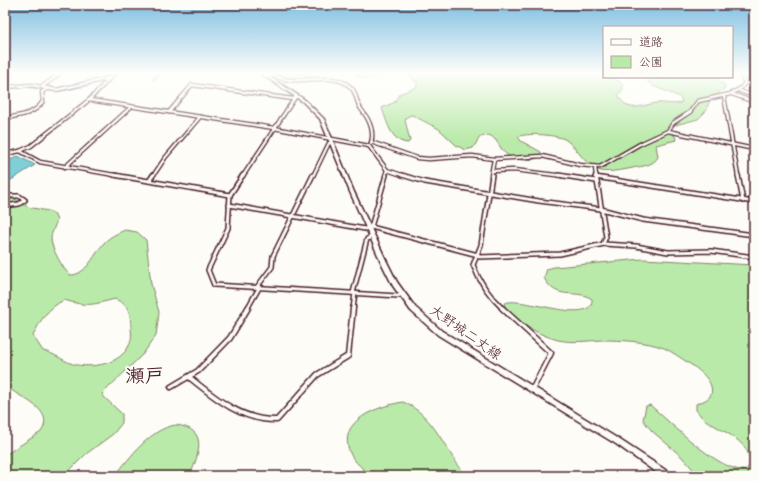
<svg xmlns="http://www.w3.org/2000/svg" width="759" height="481" viewBox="0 0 759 481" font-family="'Comic Neue','Klee One',sans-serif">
  <rect width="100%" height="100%" fill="#fdfcf7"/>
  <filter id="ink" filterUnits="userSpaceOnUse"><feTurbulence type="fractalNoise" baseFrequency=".025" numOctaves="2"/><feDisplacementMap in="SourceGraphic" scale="8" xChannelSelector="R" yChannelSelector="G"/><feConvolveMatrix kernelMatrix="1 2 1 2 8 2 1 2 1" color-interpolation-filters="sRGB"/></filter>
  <g filter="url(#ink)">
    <g fill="#baeaa9" stroke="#82846a" fill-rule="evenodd">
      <path d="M277,73H313C304,84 287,79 277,73Z"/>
      <path d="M357,73H394C380,75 369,83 355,75Z"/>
      <path d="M404,73H604V77H614L623,85V89L618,95C629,115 639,105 657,103C665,102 674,106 682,102L680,97L653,86L647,81L648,77L673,79L715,77L725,85V88L710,100L705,112L698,119L668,127V130L675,136L676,140L656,145L658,157C654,164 646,166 637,167C629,169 608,173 601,171C585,167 579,149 566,140C559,135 526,132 518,137L521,141L541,152L540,157C530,162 516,161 506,154C499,148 498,139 489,135L480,137L473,148L465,150L456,145L439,129L412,115L408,116L405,120L410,141L408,143C391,142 387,122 382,108L395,102L399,94L417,87V83L408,74Z"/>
      <path d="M5,199H15L28,207L48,211L54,214L57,220C55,226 51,233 51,239C51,247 63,270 70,275C86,276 95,253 104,243C109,237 118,233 125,230L137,232L146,240L151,284L159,312L158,321L156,335L143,354L102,394L105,398L122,414V423L113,434L86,454L64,476H5V455L41,432C57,409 18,398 5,385ZM115,299C128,305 130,310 131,325C131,330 132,336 131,340C125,363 97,368 77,365C65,363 55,353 43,351L33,336C40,320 48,308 64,300C88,307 91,305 115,299Z"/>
      <path d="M643,259L754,265V476H699L681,456L652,431L643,420L646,406L650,405C670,422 721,474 747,470C759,443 720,431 704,419C701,417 699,413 696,410V404C706,400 714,398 711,386C708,377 698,369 690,364C682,359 673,352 664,348C646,341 620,340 601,340C587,341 572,343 558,340C540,335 512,322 504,304C514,293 594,328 592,299C575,288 557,302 544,278L547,269L554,267Z"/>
      <path d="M403,402C436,416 444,451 467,476H370C364,469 354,462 350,453C336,420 379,406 403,402Z"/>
      <path d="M176,425C209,429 199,453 190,476H115C130,457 151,428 176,425Z"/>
    </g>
    <polygon fill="#7fd0d6" stroke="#6a8992" points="18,156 35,165 8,182 5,181 5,163"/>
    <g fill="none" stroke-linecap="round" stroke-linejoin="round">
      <g fill="#7fd0d6" fill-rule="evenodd">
        <polygon points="109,73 114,73 104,83 66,91 53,92 26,88 5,90 5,88 26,86 53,90 66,89 100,81"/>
        <polygon points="157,73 161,73 156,81 152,81 152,80"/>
      </g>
      <g stroke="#4a1f2b" stroke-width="5">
        <g id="minor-far2">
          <path d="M265,75C274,74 280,79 289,80C308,82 340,71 353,90C357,96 356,102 361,109C369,119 375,130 371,143"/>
          <polyline points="5,87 32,85 56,90 110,78"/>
          <polyline points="42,87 60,73"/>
          <polyline points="740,91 754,96"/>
          <polyline points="732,94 754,102"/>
          <polyline points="724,96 738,176"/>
          <polyline points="89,100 274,128 369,146 387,170 405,176"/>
          <polyline points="169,112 192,85 293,99"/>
          <path d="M5,118C19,116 36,114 43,101L42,92L48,88"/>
          <polyline points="668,131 754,149"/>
          <polyline points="371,142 417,158 429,159 472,156 494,159 542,156 580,165 600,167 640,144 668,131 673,123 690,112 698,101 730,94 741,88 745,83 740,73"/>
          <polyline points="20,151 40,162 120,176"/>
          <polyline points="5,154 20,151 31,146 89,100 115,73"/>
          <polyline points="65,167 131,107"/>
          <polyline points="595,167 596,176"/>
          <polyline points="493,171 514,170 564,176"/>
          <polyline points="153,176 165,158 200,117"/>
          <polyline points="243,176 296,96"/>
          <polyline points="313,176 329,143 332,143"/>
          <polyline points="385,176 387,170"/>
          <polyline points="491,176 494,159"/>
        </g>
      </g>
      <g stroke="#4a1f2b" stroke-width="6">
        <g id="minor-far1">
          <polyline points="114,175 230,195"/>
          <polyline points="243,175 230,195 228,228 208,270 214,285 398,296 402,294"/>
          <polyline points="402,175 425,182 539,201 601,209 643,220 754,235"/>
          <path d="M492,175L481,245L473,265C480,283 489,296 503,309"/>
          <polyline points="558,175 596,181"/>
          <polyline points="596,175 606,237 603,244"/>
          <polyline points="738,175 743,201"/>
          <polyline points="595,177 754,202"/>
          <polyline points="149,181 153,175"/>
          <polyline points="5,196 19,196 25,200 19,204 5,206"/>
          <polyline points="229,205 365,229 371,227 386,175"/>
          <polyline points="371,227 478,255 479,257 560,254 604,244 636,246 668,252 711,251 754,257"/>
          <polyline points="257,287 272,267 273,256 313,175"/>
          <polyline points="353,293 367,239 372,237"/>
          <polyline points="247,309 259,288"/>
          <polyline points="353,309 355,293"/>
        </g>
      </g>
      <g stroke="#4a1f2b" stroke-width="7">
        <g id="minor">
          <polyline points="502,308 551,353 532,390"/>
          <path d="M189,377C215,398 242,421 277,420L317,375L348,356L353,308"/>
          <polyline points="171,387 198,371 230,338 248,308"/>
        </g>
      </g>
      <g stroke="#4a1f2b" stroke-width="3">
        <polygon id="primary" points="260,73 264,73 305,100 324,119 354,192 387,262 397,282 415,307 442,331 620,440 670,473 671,476 661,476 616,444 438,335 411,311 393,286 381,262 350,192 320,119 303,102"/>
      </g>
      <use href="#minor-far2" stroke="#fdfcf7" stroke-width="2.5"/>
      <use href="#minor-far1" stroke="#fdfcf7" stroke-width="3"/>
      <use href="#minor" stroke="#fdfcf7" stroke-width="4"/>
      <use href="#primary" fill="#fdfcf7" fill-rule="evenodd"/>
    </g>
  </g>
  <linearGradient id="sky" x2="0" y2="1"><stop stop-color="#7ebfe1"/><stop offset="0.52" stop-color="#fefefb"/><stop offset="1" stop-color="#fefefb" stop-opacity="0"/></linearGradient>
  <rect width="759" height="140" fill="url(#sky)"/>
  <g text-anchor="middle" stroke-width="4" stroke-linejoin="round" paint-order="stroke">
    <g font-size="14" fill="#4a1f2b" stroke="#fdfcf7">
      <text transform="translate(466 332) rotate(35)" y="5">大野城二丈線</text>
    </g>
    <g font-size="19" font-weight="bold" fill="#4a1f2b" stroke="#fdfcf7">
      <text x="145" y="382">瀬戸</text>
    </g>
  </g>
  <rect width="759" height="481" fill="none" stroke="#fdfcf7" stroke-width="20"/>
  <rect x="10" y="10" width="739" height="461" fill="none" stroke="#4a1f2b" stroke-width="1.5" filter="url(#ink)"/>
  <rect x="603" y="26" width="130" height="52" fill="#fdfcf7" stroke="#b5a4a5"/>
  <rect x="611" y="39" width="20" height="6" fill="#fdfcf7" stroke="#b5a4a5"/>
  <text x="639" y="46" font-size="12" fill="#4a1f2b">道路</text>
  <rect x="611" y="56" width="20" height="12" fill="#baeaa9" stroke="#b5a4a5"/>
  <text x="639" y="66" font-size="12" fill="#4a1f2b">公園</text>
</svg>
